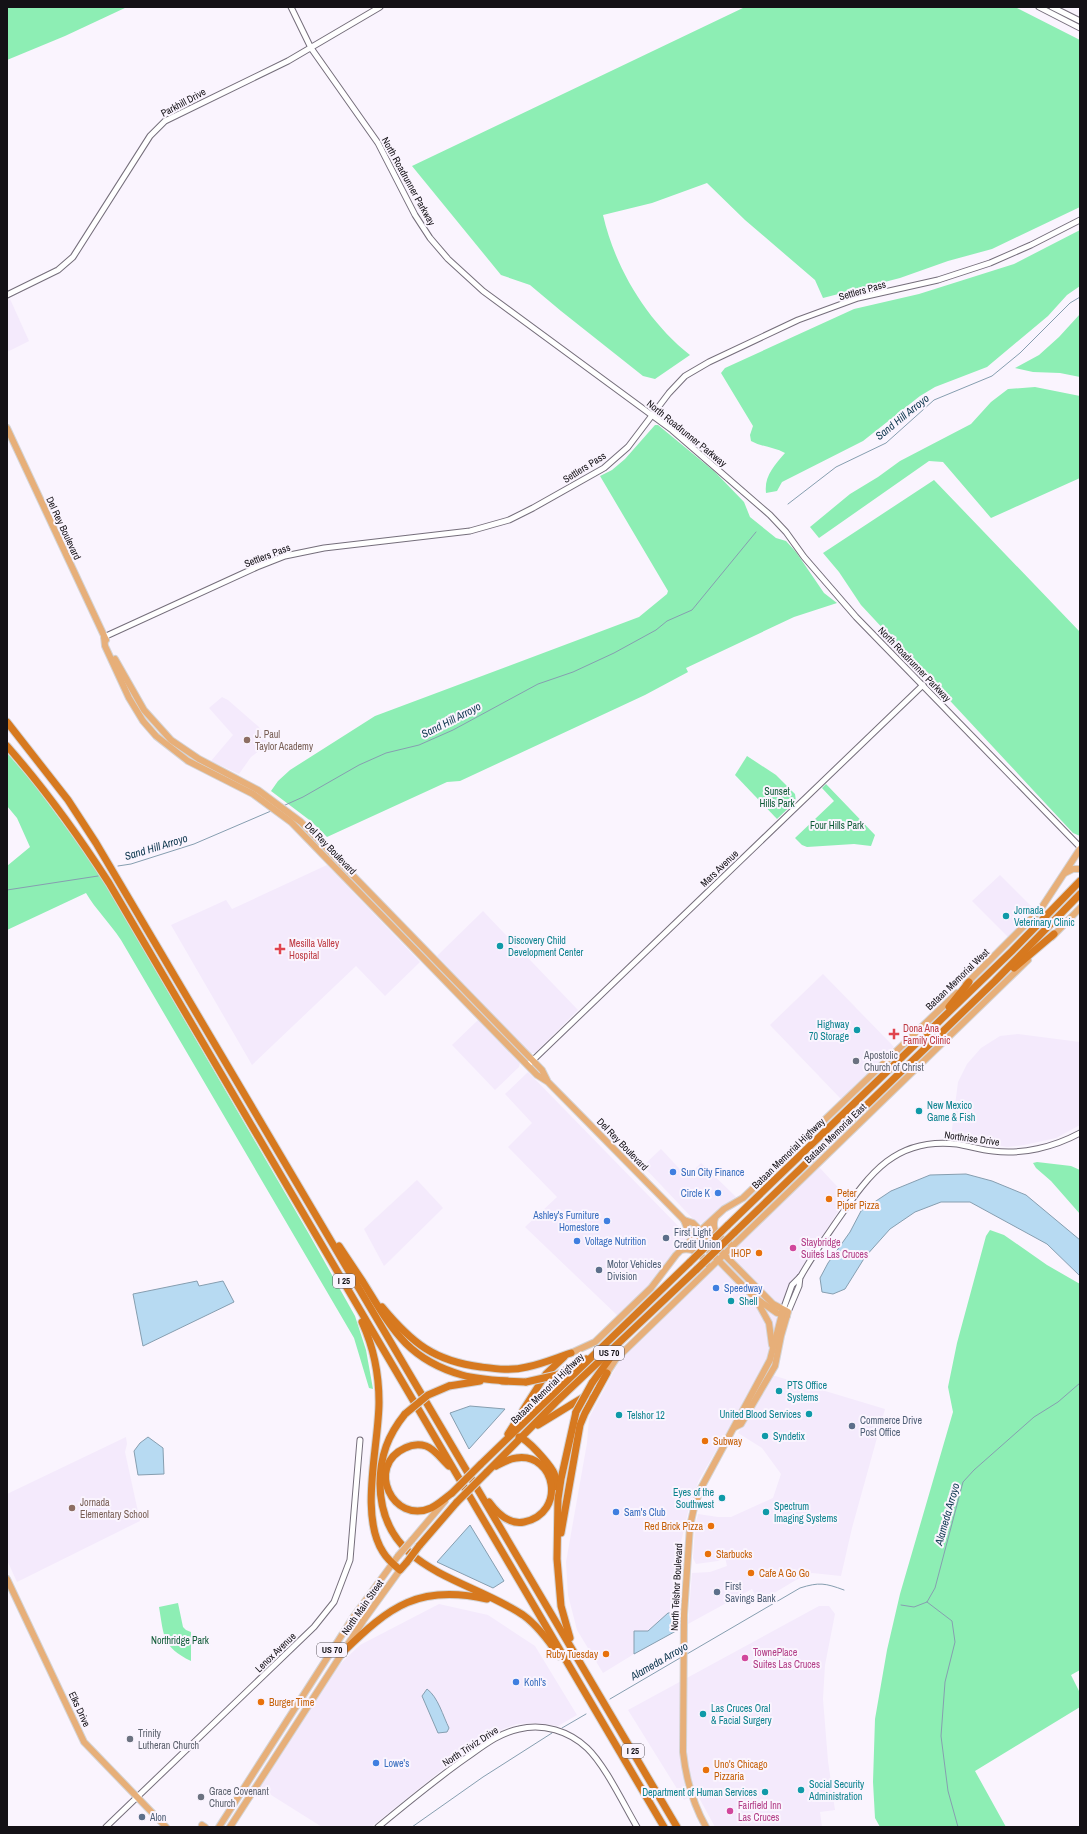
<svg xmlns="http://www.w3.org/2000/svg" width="1087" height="1834" viewBox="0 0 1087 1834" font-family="'Archivo Narrow',sans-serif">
  <rect width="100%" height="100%" fill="#faf4fe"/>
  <g fill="#f4eafc">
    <polygon points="10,299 29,341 7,352 7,301"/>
    <polygon points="222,697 228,700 259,727 268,744 251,757 239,774 211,761 233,735 209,708"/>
    <polygon points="327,865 420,962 385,996 356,966 252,1065 171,925 226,900 232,909"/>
    <polygon points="1000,875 1034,909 1008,937 972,901"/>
    <polygon points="483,911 578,1010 535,1053 530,1053 437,956"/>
    <polygon points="823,974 894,1047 841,1099 770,1025"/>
    <polygon points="478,1020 520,1063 519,1067 495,1090 452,1045"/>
    <polygon points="1018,1034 1080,1042 1080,1125 1056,1138 1024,1145 1007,1147 951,1137 958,1082 967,1064 981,1048 1000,1036"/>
    <polygon points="528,1072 686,1234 687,1238 667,1260 653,1284 619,1317 525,1227 557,1197 508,1147 532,1123 505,1094"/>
    <polygon points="661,1149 687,1177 701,1163 736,1197 722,1206 704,1223 698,1224 643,1166"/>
    <polygon points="819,1167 847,1197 786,1295 769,1360 699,1480 689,1508 681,1542 676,1617 672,1613 668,1613 648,1631 634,1631 634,1654 603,1673 577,1630 568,1595 566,1562 587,1443 589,1418 622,1356"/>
    <polygon points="417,1180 443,1208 384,1266 364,1229"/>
    <polygon points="772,1375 885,1409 852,1528 841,1576 812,1573 796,1580 759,1602 752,1589 688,1624 692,1573 710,1572 727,1566 725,1557 718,1561 696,1564 693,1558 695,1528 698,1514 718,1517 731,1517 773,1498 781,1474 762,1448 738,1433"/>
    <polygon points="126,1437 127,1444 125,1452 140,1521 17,1582 7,1560 7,1494"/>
    <polygon points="439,1604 488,1615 535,1646 577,1715 558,1726 534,1723 517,1724 503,1729 458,1757 371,1827 322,1827 260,1788 337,1667 360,1645"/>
    <polygon points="819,1606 829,1606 835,1614 825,1665 823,1699 828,1761 835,1810 820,1812 822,1827 715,1827 697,1794 684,1800 628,1710"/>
  </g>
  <g fill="#8deeb4">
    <polygon points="7,7 127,7 65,36 7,60"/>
    <path d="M745,7H1015L1080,40V207L992,249L948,261L900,278L823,298L815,280L745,220L707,183L652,203L603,215C615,268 647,321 690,355L655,379L643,376L561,311L530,285L501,275L412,166Z"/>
    <path d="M1080,230V286L1067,295L1048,316L987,367L935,387L920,396L863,441L782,482L777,491L766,493C764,476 774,466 785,453C774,447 762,447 751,441L750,435L753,426L721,373L725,368L854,309L919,294L1014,264Z"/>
    <polygon points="1080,314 1080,377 1060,373 1033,372 1015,368 1039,355 1059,337"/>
    <polygon points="1035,387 1080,396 1080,478 991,518 943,462 929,461 819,538 810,527 850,494 878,477 900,461 971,424 991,402 1008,389"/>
    <polygon points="655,425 658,425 715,472 744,502 750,517 776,538 786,541 796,552 824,593 837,603 794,617 686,668 688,672 645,695 460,781 447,782 327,837 312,822 271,791 278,781 290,770 375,716 639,617 667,594 668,591 600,476 612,470 625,459"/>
    <polygon points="934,480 1080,632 1080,836 1073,833 861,605 839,572 823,553"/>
    <path d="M7,753L34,784L96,868L309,1234L355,1316L366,1350L373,1389L369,1388L354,1338L121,940C110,923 96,910 86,893L7,930V866L30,847L17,818L7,806Z"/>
    <polygon points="747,756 776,775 795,794 796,801 777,819 735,775"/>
    <polygon points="826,784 875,835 871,846 854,844 807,847 802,845 795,838 834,801 822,788"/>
    <polygon points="1037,1162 1071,1166 1080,1170 1080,1214 1051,1181 1036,1168 1033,1163"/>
    <polygon points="990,1230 1004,1235 1047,1265 1080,1284 1080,1670 1071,1675 1080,1693 1080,1707 975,1771 1006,1827 880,1827 875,1818 873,1782 875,1719 887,1650 900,1594 953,1412 948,1387 957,1343 986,1236"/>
    <path d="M178,1603L183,1627L186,1630L191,1632V1661C162,1647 164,1636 159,1607Z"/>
  </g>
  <g fill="#b7daf2" stroke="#869eb0">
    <polygon points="966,1174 992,1181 1026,1195 1080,1240 1080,1276 1047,1244 970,1202 941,1202 915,1212 890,1229 865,1257 845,1289 833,1294 822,1292 820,1278 828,1263 850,1232 861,1211 891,1191 930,1175"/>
    <polygon points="197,1281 199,1286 223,1281 234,1302 143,1346 133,1294"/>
    <polygon points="470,1406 505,1409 469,1449 450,1413"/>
    <polygon points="148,1437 163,1448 164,1474 138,1475 134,1451 140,1443"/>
    <polygon points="470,1525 504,1581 493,1588 437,1562"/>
    <polygon points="668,1613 672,1613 676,1617 676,1631 634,1654 634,1631 648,1631"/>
    <path d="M427,1689C438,1697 443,1716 449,1728L447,1732L438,1733L422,1696Z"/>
  </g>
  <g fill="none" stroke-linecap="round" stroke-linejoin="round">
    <g stroke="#869eb0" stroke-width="1">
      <polyline points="788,504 836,467 886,443 934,400 992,376 1020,353 1070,303 1080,297"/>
      <polyline points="283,806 303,797 359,765 386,753 419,745 453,730 538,684 573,672 614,653 656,630 667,621 692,610 756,532"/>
      <polyline points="118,866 131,864 194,844 271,811"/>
      <polyline points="7,890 98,876"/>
      <polyline points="927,1602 952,1621 955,1642 945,1682 941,1736 948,1791 958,1827"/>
      <polyline points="901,1605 914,1607 927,1602 935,1588 963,1482 974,1470 1034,1417 1058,1402 1080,1383"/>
      <path d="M687,1654L800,1588C819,1582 825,1583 844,1590"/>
      <polyline points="610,1699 680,1658"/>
      <polyline points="562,1728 586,1714"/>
      <polyline points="412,1827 483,1777 552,1733"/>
    </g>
    <g stroke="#756e7b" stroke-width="7">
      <g id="minor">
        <polyline points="291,7 311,48 378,143 415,215 430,238 448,259 483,291 672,430 770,515 786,532 804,557 856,617 1080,847"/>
        <polyline points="1039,7 1080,28"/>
        <polyline points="1052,7 1080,21"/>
        <polyline points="7,295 58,270 73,257 150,136 165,121 288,61 380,7"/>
        <polyline points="104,637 257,567 285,556 324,548 470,531 509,520 533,508 604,468 628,447 669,393 685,376 709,362 798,320 858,298 938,280 990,263 1031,245 1080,220"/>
        <polyline points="530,1063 923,685"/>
        <path d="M783,1310L792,1285L801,1276C812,1256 826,1237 839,1218C870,1173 896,1137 957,1144C969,1146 981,1150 993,1151C1022,1155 1054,1147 1080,1133"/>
        <polyline points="788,1312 799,1286 800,1277"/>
        <polyline points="106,1827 314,1627 334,1602 350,1560 360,1440"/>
        <path d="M378,1827C407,1803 436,1779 466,1758C483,1746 499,1733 519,1729C543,1723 569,1731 587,1748C605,1765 624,1805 637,1827"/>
      </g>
    </g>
    <g stroke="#d5d4d5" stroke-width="8">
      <g id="major">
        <polyline points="7,428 106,640"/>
        <polyline points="104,637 105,646 129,698 143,721 156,736 188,761 253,794 291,822 491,1028 537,1075 548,1082 684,1220 687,1228 754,1297 777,1313 787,1316"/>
        <polyline points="115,659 144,710 171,740 199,759 258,790 301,822 542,1070 547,1080"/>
        <polyline points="1065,873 1073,869 1080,869"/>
        <polyline points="1052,937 1080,908"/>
        <polyline points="966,984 1040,910 1080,849"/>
        <path d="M715,1218C711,1230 718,1238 729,1243"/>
        <polyline points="684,1220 693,1223 773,1304 788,1312 781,1336 775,1366 741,1424 735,1427"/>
        <path d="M681,1250C692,1247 702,1254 707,1264"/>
        <polyline points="757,1301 769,1323 772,1345"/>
        <polyline points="571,1353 595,1342 651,1288 676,1255 700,1231 724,1209 743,1198 957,993"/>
        <polyline points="607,1373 616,1359 1028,960"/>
        <polyline points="412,1540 445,1501"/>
        <polyline points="7,1579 84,1742 166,1827"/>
        <polyline points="202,1825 205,1827"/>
        <polyline points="219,1827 354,1616 398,1556"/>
        <polyline points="230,1827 363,1621 400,1570"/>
        <path d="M706,1827C693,1804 686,1779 683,1752L684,1615L690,1526L694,1508L700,1490L770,1360L783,1310"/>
      </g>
    </g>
    <g stroke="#d5d4d5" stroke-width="9">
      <g id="highway">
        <polyline points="7,722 68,800 96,843 677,1827"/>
        <path d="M7,746C45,789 78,835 109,883L664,1827"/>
        <polyline points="1014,968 1054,934"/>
        <polyline points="949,1007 969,982"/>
        <polyline points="727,1226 1012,951 1080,881"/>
        <polyline points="734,1233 995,981 1080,894"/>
        <path d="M339,1246C347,1258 355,1270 363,1282C391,1327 406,1359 462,1375C476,1379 492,1380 507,1381"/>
        <path d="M382,1307C412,1343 434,1361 481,1367C497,1369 512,1371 527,1367C542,1364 556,1358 571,1353"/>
        <path d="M362,1322C373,1346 379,1375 379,1402C379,1445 359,1515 383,1552C387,1559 394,1565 400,1570L407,1562"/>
        <polyline points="557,1375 586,1359"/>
        <polyline points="502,1381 526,1382"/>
        <polyline points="592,1383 613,1354"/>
        <polyline points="449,1386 480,1381"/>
        <path d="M405,1414C388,1435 380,1456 380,1484C381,1571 466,1577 523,1615C537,1625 549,1641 559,1656"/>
        <polyline points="538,1425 587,1395"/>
        <polyline points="508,1434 546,1374 564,1357"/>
        <path d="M519,1437C528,1439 548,1463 553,1471C556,1476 556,1481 557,1487"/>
        <polyline points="480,1465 690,1262"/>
        <path d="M449,1466C442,1460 435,1449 426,1446C419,1444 411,1445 405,1448C365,1466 393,1525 431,1508C439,1504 445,1498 452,1493"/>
        <polyline points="486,1473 556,1402 697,1269"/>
        <path d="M489,1502C497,1513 509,1525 524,1522C567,1513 556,1452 516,1458C508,1459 502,1463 496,1466"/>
        <polyline points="561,1533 580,1425 585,1413 607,1373"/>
        <polyline points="419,1546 457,1502"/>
        <polyline points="570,1638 561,1606 557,1559 558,1499 561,1479 576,1412"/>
        <path d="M343,1652C390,1606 419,1584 487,1599"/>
      </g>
    </g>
    <use href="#minor" stroke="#fff" stroke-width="5"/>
    <use href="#major" stroke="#e7af79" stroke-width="6"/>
    <use href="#highway" stroke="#d7791f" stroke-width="7"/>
    <g stroke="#d5d4d5" stroke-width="8" stroke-linecap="butt">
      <polyline id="major-bridge" points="398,1556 412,1540"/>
    </g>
    <g stroke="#d5d4d5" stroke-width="9" stroke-linecap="butt">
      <g id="highway-bridge">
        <polyline points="690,1262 727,1226"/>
        <polyline points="697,1269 734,1233"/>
        <polyline points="526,1382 557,1375"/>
        <polyline points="576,1412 592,1383"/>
        <polyline points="405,1414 428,1395 449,1386"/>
        <polyline points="452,1493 480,1465"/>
        <polyline points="457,1502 486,1473"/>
        <polyline points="407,1562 419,1546"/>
      </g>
    </g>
    <use href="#major-bridge" stroke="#e7af79" stroke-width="6"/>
    <use href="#highway-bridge" stroke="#d7791f" stroke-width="7"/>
  </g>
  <g fill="#8d6e63" stroke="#faf4fe" stroke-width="1.5">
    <circle cx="247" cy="740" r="4"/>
    <circle cx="72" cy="1508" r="4"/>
  </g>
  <g fill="#0f9aa8" stroke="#faf4fe" stroke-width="1.5">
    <circle cx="1006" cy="916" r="4"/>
    <circle cx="500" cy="946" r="4"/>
    <circle cx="857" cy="1030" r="4"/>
    <circle cx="919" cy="1111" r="4"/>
    <circle cx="731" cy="1301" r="4"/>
    <circle cx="779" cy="1391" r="4"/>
    <circle cx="809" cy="1414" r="4"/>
    <circle cx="619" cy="1415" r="4"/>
    <circle cx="765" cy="1436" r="4"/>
    <circle cx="722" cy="1498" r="4"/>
    <circle cx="766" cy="1512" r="4"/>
    <circle cx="703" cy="1714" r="4"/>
    <circle cx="801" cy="1790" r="4"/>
    <circle cx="765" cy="1792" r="4"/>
  </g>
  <g fill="#e0444e" stroke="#faf4fe" stroke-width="1.5">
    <path d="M278 943h4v4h4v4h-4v4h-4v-4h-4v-4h4z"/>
    <path d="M892 1028h4v4h4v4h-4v4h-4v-4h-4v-4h4z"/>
  </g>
  <g fill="#6b7280" stroke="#faf4fe" stroke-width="1.5">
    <circle cx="856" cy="1061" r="4"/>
    <circle cx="130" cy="1739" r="4"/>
    <circle cx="201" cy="1797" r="4"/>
  </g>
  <g fill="#3f7fe0" stroke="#faf4fe" stroke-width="1.5">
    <circle cx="673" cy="1172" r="4"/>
    <circle cx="718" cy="1193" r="4"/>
    <circle cx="607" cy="1221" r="4"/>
    <circle cx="577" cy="1241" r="4"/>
    <circle cx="716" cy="1288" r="4"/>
    <circle cx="616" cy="1512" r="4"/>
    <circle cx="516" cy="1682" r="4"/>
    <circle cx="376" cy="1763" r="4"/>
  </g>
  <g fill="#e8710a" stroke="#faf4fe" stroke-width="1.5">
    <circle cx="829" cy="1199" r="4"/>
    <circle cx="759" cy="1253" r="4"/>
    <circle cx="705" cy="1441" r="4"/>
    <circle cx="711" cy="1526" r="4"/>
    <circle cx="708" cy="1554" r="4"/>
    <circle cx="751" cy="1573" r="4"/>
    <circle cx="606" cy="1654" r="4"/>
    <circle cx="261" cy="1702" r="4"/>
    <circle cx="706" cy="1770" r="4"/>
  </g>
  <g fill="#5c6f8a" stroke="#faf4fe" stroke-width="1.5">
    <circle cx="666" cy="1238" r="4"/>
    <circle cx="599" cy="1270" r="4"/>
    <circle cx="852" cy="1426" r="4"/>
    <circle cx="717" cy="1592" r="4"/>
    <circle cx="142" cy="1817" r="4"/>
  </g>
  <g fill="#d1479c" stroke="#faf4fe" stroke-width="1.5">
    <circle cx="793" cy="1248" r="4"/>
    <circle cx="745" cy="1658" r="4"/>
    <circle cx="730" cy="1811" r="4"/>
  </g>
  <g text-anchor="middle" stroke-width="4" stroke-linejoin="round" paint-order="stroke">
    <g fill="#faf4fe" stroke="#59555c" stroke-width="1">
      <rect x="333" y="1274" width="22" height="14" rx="3"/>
      <rect x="594" y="1346" width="30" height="14" rx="3"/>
      <rect x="317" y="1643" width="30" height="14" rx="3"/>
      <rect x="622" y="1744" width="22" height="14" rx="3"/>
    </g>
    <g font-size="9" font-weight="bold" fill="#141116">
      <text x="344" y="1284">I 25</text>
      <text x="609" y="1356">US 70</text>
      <text x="332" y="1653">US 70</text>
      <text x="633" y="1754">I 25</text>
    </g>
    <g font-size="10" fill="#141116" stroke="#faf4fe">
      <text transform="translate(183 102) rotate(-28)" y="4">Parkhill Drive</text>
      <text transform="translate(409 181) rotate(61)" y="4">North Roadrunner Parkway</text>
      <text transform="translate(862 290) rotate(-16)" y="4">Settlers Pass</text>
      <text transform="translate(687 433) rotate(39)" y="4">North Roadrunner Parkway</text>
      <text transform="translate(584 467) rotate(-32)" y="4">Settlers Pass</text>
      <text transform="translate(64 528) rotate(65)" y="4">Del Rey Boulevard</text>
      <text transform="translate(267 555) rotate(-21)" y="4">Settlers Pass</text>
      <text transform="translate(915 664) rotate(46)" y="4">North Roadrunner Parkway</text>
      <text transform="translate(331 848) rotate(46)" y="4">Del Rey Boulevard</text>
      <text transform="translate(719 868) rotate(-44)" y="4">Mars Avenue</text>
      <text transform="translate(957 979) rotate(-44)" y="4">Bataan Memorial West</text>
      <text transform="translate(835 1133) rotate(-44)" y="4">Bataan Memorial East</text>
      <text transform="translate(972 1138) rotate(8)" y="4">Northrise Drive</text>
      <text transform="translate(623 1144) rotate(46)" y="4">Del Rey Boulevard</text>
      <text transform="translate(788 1153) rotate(-44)" y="4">Bataan Memorial Highway</text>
      <text transform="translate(547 1388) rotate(-44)" y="4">Bataan Memorial Highway</text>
      <text transform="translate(676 1587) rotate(-87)" y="4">North Telshor Boulevard</text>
      <text transform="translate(362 1607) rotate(-55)" y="4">North Main Street</text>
      <text transform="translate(275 1652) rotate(-44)" y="4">Lenox Avenue</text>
      <text transform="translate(80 1709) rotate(65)" y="4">Elks Drive</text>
      <text transform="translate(470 1746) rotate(-33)" y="4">North Triviz Drive</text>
    </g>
    <g font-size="10" fill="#785e54" stroke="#faf4fe" text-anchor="start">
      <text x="255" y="738">J. Paul<tspan x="255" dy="12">Taylor Academy</tspan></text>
      <text x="80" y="1506">Jornada<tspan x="80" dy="12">Elementary School</tspan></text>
    </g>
    <g font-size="10" fill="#0f5a36" stroke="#faf4fe">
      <text x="777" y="795">Sunset<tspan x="777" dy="12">Hills Park</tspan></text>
      <text x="837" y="829">Four Hills Park</text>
      <text x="180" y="1644">Northridge Park</text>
    </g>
    <g font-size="10" fill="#0d838f" stroke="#faf4fe" text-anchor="start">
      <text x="1014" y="914">Jornada<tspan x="1014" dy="12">Veterinary Clinic</tspan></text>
      <text x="508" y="944">Discovery Child<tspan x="508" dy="12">Development Center</tspan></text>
      <text x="849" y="1028" text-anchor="end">Highway<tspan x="849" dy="12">70 Storage</tspan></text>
      <text x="927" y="1109">New Mexico<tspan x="927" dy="12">Game &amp; Fish</tspan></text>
      <text x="739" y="1305">Shell</text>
      <text x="787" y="1389">PTS Office<tspan x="787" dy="12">Systems</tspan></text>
      <text x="801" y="1418" text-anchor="end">United Blood Services</text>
      <text x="627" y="1419">Telshor 12</text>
      <text x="773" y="1440">Syndetix</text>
      <text x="714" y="1496" text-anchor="end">Eyes of the<tspan x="714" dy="12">Southwest</tspan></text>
      <text x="774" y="1510">Spectrum<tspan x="774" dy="12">Imaging Systems</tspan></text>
      <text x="711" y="1712">Las Cruces Oral<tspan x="711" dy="12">&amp; Facial Surgery</tspan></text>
      <text x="809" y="1788">Social Security<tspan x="809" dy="12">Administration</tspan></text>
      <text x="757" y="1796" text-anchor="end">Department of Human Services</text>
    </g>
    <g font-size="10" fill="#be3a42" stroke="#faf4fe" text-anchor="start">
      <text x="289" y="947">Mesilla Valley<tspan x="289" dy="12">Hospital</tspan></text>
      <text x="903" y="1032">Dona Ana<tspan x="903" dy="12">Family Clinic</tspan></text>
    </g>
    <g font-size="10" fill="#5b616d" stroke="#faf4fe" text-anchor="start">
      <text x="864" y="1059">Apostolic<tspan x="864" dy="12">Church of Christ</tspan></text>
      <text x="138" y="1737">Trinity<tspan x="138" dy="12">Lutheran Church</tspan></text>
      <text x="209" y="1795">Grace Covenant<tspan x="209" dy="12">Church</tspan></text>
    </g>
    <g font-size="10" fill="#366cbe" stroke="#faf4fe" text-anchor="start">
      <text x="681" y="1176">Sun City Finance</text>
      <text x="710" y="1197" text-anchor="end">Circle K</text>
      <text x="599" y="1219" text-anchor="end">Ashley's Furniture<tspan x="599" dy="12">Homestore</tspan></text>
      <text x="585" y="1245">Voltage Nutrition</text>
      <text x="724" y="1292">Speedway</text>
      <text x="624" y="1516">Sam's Club</text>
      <text x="524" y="1686">Kohl's</text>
      <text x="384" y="1767">Lowe's</text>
    </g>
    <g font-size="10" fill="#c56008" stroke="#faf4fe" text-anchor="start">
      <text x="837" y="1197">Peter<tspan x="837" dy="12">Piper Pizza</tspan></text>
      <text x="751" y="1257" text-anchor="end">IHOP</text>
      <text x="713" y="1445">Subway</text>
      <text x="703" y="1530" text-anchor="end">Red Brick Pizza</text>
      <text x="716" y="1558">Starbucks</text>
      <text x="759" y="1577">Cafe A Go Go</text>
      <text x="598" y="1658" text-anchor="end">Ruby Tuesday</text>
      <text x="269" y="1706">Burger Time</text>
      <text x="714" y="1768">Uno's Chicago<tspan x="714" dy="12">Pizzaria</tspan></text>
    </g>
    <g font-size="10" fill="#4e5e75" stroke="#faf4fe" text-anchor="start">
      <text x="674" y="1236">First Light<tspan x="674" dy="12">Credit Union</tspan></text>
      <text x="607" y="1268">Motor Vehicles<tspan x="607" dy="12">Division</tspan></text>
      <text x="860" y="1424">Commerce Drive<tspan x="860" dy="12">Post Office</tspan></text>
      <text x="725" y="1590">First<tspan x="725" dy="12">Savings Bank</tspan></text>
      <text x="150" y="1821">Alon</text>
    </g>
    <g font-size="10" fill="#b23c85" stroke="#faf4fe" text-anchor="start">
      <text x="801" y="1246">Staybridge<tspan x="801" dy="12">Suites Las Cruces</tspan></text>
      <text x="753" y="1656">TownePlace<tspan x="753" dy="12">Suites Las Cruces</tspan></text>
      <text x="738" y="1809">Fairfield Inn<tspan x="738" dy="12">Las Cruces</tspan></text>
    </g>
    <g font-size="11" font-style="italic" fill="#0d364e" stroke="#faf4fe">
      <text transform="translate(902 417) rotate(-39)" y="4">Sand Hill Arroyo</text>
      <text transform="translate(451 720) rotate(-27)" y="4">Sand Hill Arroyo</text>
      <text transform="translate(156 847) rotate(-17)" y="4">Sand Hill Arroyo</text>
      <text transform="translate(947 1514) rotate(-74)" y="4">Alameda Arroyo</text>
      <text transform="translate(659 1661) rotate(-30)" y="4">Alameda Arroyo</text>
    </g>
  </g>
  <rect width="1087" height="1834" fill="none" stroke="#141116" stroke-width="16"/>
</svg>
